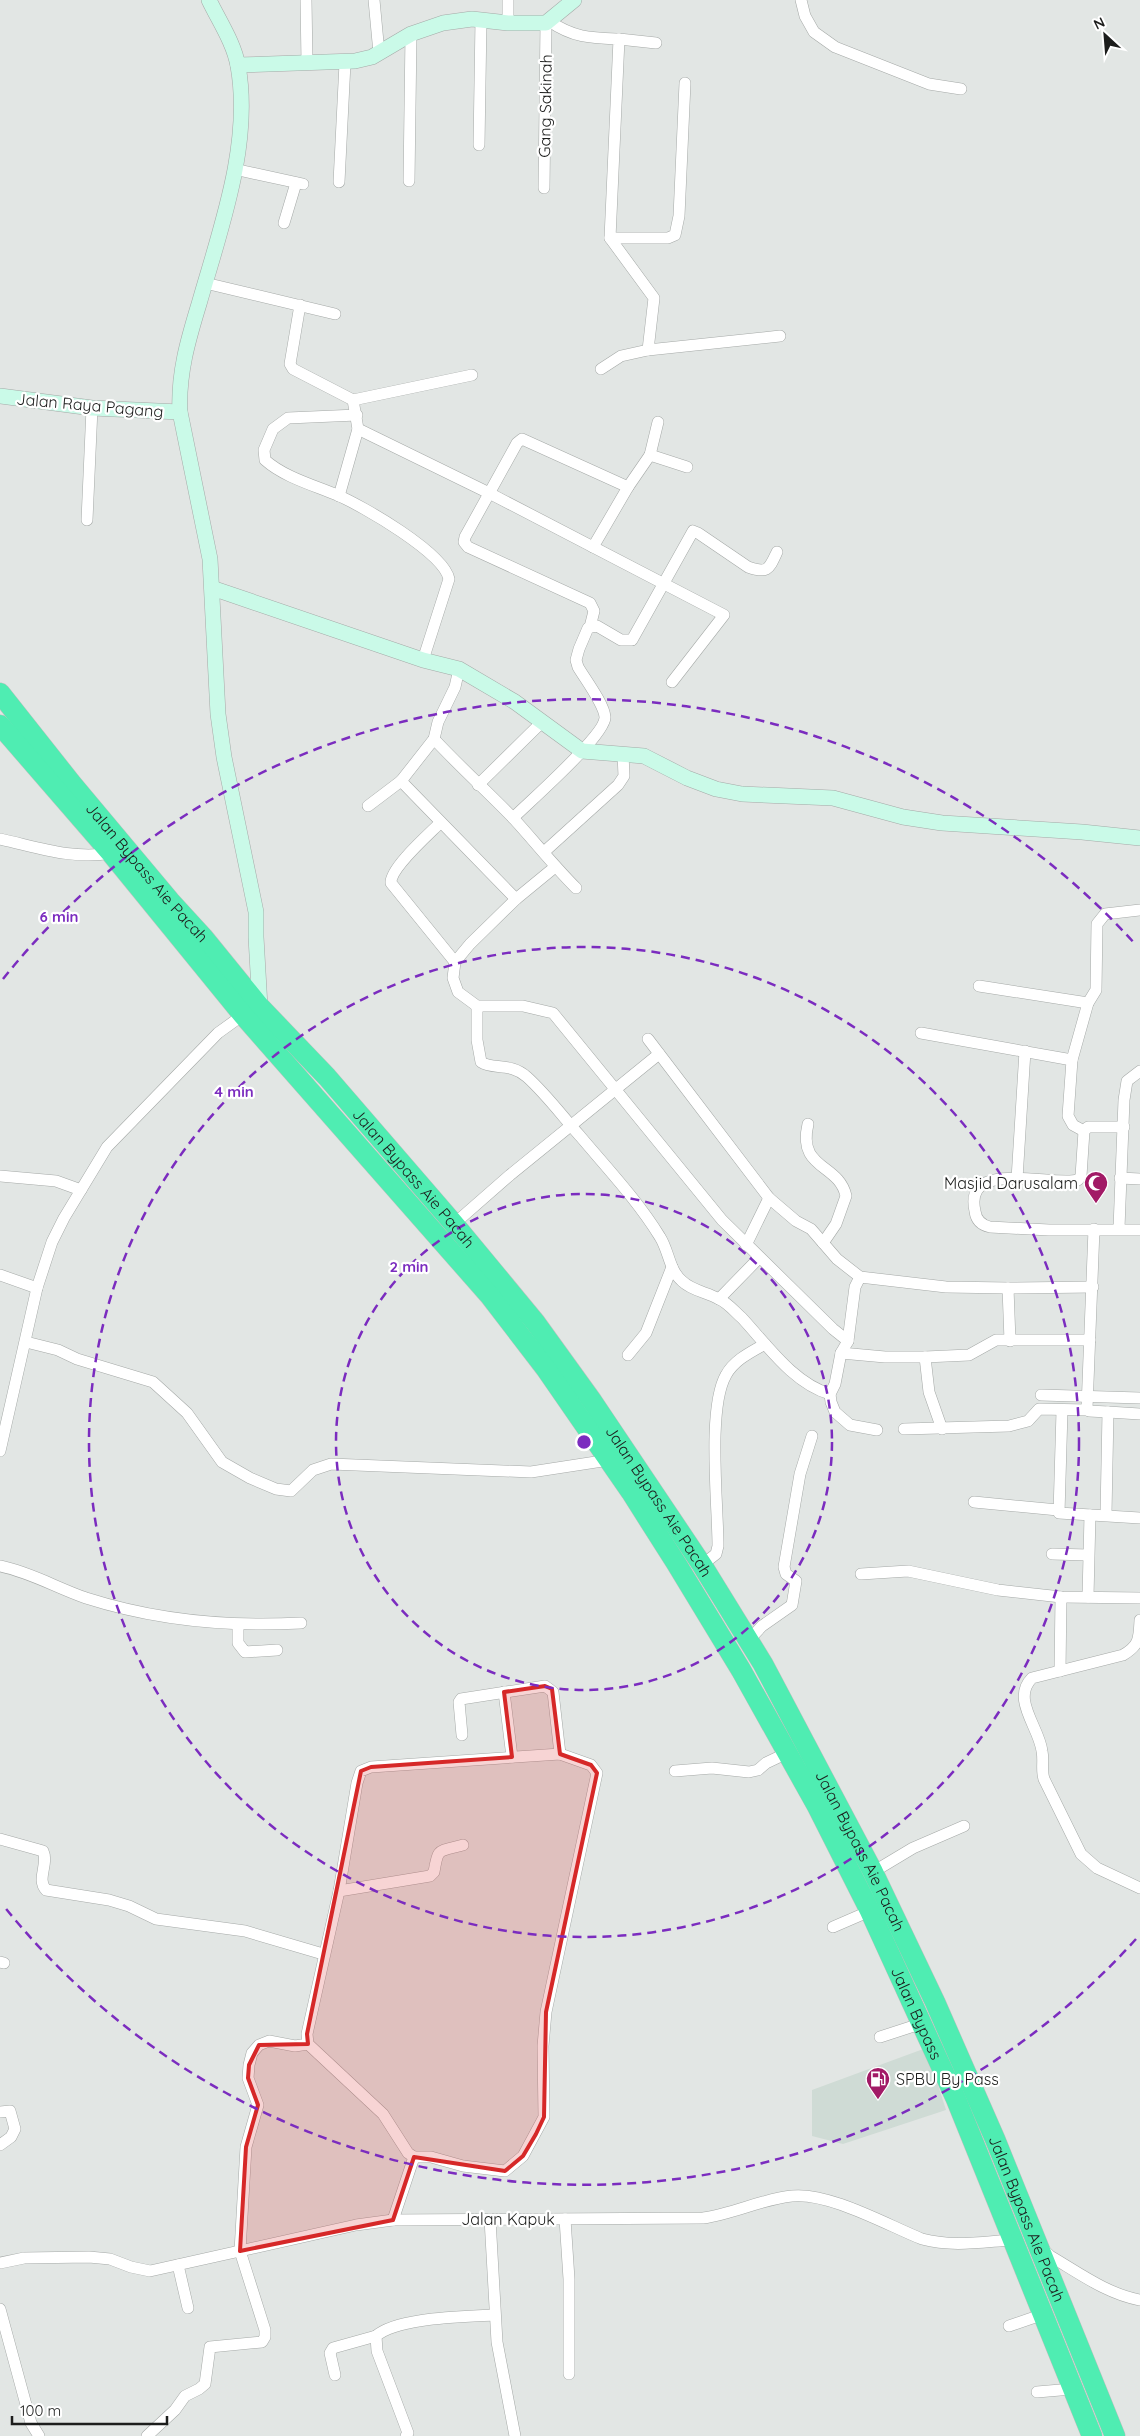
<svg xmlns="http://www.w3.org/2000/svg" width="1140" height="2436" viewBox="0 0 1140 2436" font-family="Quicksand,sans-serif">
  <rect width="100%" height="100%" fill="#e2e6e4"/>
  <polygon fill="#cfdbd5" points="926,2048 946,2110 843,2144 812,2136 812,2090"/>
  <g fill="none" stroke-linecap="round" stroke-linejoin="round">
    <g stroke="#a5a9a7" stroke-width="12">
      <g id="street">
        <polyline points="306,0 307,62"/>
        <polyline points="374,0 379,53"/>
        <polyline points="508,0 508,23"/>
        <polyline points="801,0 805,16 814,32 835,47 929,84 961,89"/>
        <path d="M549,21C574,38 591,38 619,39L610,238L654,298L648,350L780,336"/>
        <polyline points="619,39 656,43"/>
        <polyline points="479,145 481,20"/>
        <polyline points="234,169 303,184"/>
        <polyline points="409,181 411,34"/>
        <polyline points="339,182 345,63"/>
        <polyline points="544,188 546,23"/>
        <polyline points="284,223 296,183"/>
        <polyline points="610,238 668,238 675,235 679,216 685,83"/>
        <polyline points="205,283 335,314"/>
        <polyline points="300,305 290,364 293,369 353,400 358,429 339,496"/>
        <polyline points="601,369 621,356 648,350"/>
        <polyline points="353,400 472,375"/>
        <path d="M357,415L288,418L273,429L264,450L265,460C284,477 313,485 337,495C363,506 444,553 449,579L423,660"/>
        <polyline points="358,429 489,493 724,615 672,682"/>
        <polyline points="650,455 687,467"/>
        <polyline points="87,520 92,408"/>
        <polyline points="593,547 628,487 650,455 658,422"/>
        <polyline points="590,627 594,611 590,603 468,547 464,542 465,537 517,443 522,439 628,487"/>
        <polyline points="459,669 455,687 438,722 434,739 401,781 516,899"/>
        <path d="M434,739C460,767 488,792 514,819C535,842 554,866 576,888"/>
        <polyline points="478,785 543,721"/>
        <polyline points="368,806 401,781"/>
        <path d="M513,818C529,802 606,735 605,717C604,704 585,679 578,667L576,660L579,649L588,628L597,626L621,640H632L693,531L698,533L748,567C768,574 769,569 777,552"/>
        <path d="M440,823C429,834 390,868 391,883L455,962"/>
        <path d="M0,839C37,847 73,860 111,853"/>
        <polyline points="544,852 618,785 624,776 623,754"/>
        <polyline points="555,867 516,899 470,944 455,962 453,978 458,992 477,1006 523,1006 553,1013 722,1220 833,1329 848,1341"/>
        <polyline points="979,986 1088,1003"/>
        <path d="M477,1006V1040L481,1062C493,1070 510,1062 527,1077C546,1094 563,1117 580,1136C607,1168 638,1201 660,1237C669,1251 669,1270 682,1281C692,1291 707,1292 719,1299C728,1303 735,1312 742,1318C767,1345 794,1384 830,1394"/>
        <polyline points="921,1033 1072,1060"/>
        <polyline points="648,1039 769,1198 796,1221 811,1229 837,1259 860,1277"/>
        <path d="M808,1124C797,1170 839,1163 846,1196L836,1224L823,1243"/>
        <path d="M1124,1127H1088L1084,1131L1081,1176L1078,1180C1052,1187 963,1158 975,1211C976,1220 981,1225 990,1227L1049,1230H1140"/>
        <polyline points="1084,1131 1073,1125 1068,1116 1072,1060 1088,1003 1096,990 1097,924 1105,914 1140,910"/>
        <polyline points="0,1176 56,1181 81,1190"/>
        <polyline points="1120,1178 1140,1179"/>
        <polyline points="1017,1179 1025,1051"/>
        <polyline points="454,1224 510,1175 659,1054"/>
        <polyline points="1119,1228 1124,1100 1127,1081 1140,1071"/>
        <polyline points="1094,1229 1087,1408 1089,1411 1108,1412 1106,1514"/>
        <polyline points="746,1245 769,1198"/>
        <polyline points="0,1275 37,1288"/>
        <polyline points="719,1299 759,1258"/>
        <polyline points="1010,1341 1008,1288 1093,1287"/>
        <polyline points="26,1342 58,1350 77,1359 153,1382 187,1413 222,1462 250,1478 276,1489 291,1491 313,1470 331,1464 531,1472 609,1460"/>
        <polyline points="841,1353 885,1357 925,1357 969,1355 996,1340 1090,1340"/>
        <polyline points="628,1355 646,1333 672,1267"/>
        <polyline points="925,1357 929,1392 942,1429"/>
        <polyline points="1041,1395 1140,1398"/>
        <polyline points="1062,1411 1059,1513 1140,1518"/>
        <polyline points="1108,1412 1140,1414"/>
        <polyline points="904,1429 1009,1426 1028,1421 1039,1409 1088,1410"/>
        <polyline points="877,1430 850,1425 835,1412 831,1402 830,1394 835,1384 841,1353 848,1341 855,1287 860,1277 946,1287 1008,1288"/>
        <polyline points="0,1451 37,1288 52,1242 64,1218 107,1147 218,1033 243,1015"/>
        <polyline points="974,1502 1058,1510"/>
        <polyline points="1052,1554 1088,1555"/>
        <path d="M702,1565L716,1554L718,1546C718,1505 707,1408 726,1375C734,1360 751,1352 765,1344"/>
        <path d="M0,1566C30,1572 57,1588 86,1598C155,1620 229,1627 301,1623"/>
        <polyline points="861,1574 908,1571 998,1590 1061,1597 1140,1598"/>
        <polyline points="1088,1597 1090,1515"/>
        <path d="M1140,1620C1139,1638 1140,1645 1123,1655L1032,1678C1011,1699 1039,1727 1042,1751C1044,1761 1041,1770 1044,1779L1081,1854L1097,1868L1140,1888"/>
        <polyline points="238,1625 238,1643 245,1652 277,1650"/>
        <polyline points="749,1640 762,1626 792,1605 796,1581 786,1574 784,1567 800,1474 812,1436"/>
        <polyline points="1060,1671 1061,1597"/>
        <polyline points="504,1692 512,1757"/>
        <polyline points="462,1735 459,1702 461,1699 545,1686 553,1692 560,1754"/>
        <polyline points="675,1771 712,1768 749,1772 758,1770 766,1763 787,1753"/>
        <path d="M0,1839L43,1851C49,1864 36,1879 46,1890L109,1900L129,1906L156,1919L245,1931L323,1954"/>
        <polyline points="873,1872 913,1848 964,1826"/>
        <path d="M339,1891L430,1876L434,1872C438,1847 438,1852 463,1845"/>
        <polyline points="833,1927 870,1911"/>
        <polyline points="0,1962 4,1963"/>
        <polyline points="880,2037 920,2024"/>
        <polyline points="0,2112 10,2111 15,2129 11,2137 0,2145"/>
        <polyline points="490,2219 497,2342 515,2436"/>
        <polyline points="565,2219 569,2279 569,2374"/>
        <polyline points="393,2220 414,2157"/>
        <path d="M1043,2249L1050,2256C1079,2273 1107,2294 1140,2300"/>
        <path d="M0,2263L24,2258L89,2257L110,2259L131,2267L150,2271L356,2225L393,2220L703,2218C733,2214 762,2199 792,2196C829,2192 887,2225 922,2239C952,2247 981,2242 1011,2240"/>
        <polyline points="178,2265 188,2308"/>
        <polyline points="0,2309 31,2423 39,2436"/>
        <polyline points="1009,2326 1041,2315"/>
        <polyline points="335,2375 330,2353 333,2348 376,2336"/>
        <polyline points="1037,2392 1072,2389"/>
        <polyline points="147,2436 175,2410 185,2396 199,2389 205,2384 210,2347 262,2342 265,2337 265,2330 240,2251 246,2147 258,2105 248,2078 249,2065 252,2053 259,2045 269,2041 295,2046 308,2044 307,2034 339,1891 357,1783 361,1771 371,1767 560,1754 591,1765 597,1773 546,2012 543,2046 544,2117 523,2156 505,2171 463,2166 431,2157 414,2157 408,2153 383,2114 308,2044"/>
        <path d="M406,2436L408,2433L377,2351L376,2336C398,2317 465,2317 494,2315"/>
      </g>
    </g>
    <g stroke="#a5a9a7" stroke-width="16">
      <g id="secondary">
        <path d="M209,0C219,21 234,43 238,66C252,144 220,230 199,304C188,340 178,374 180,412L210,559L218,714L224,757L256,912V937L260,1007"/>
        <polyline points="238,65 355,61 372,57 411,34 443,23 472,19 508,23 546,23 574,0"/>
        <polyline points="0,396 92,408 180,412"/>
        <polyline points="212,588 423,660 459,669 515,702 582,751 644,756 687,778 716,789 742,794 833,798 903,817 942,823 1082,832 1140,838"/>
      </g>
    </g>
    <g stroke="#bfc0bf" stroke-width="21">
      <g id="highway">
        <path id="s1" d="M0,693L72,784L170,901L203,937L260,1007L327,1077L454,1224L535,1322L592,1401L702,1565L763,1664L873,1872L935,2002L995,2139L1115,2436"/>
        <path id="s2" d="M0,725L111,853L243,1015L490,1296L546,1369L631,1492L676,1563L741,1670L817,1806L870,1911L956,2099L1092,2436"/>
      </g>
    </g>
    <use href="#street" stroke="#fff" stroke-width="11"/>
    <use href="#secondary" stroke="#cafae8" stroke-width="15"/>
    <use href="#highway" stroke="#4fedb2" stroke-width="20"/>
  </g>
  <path fill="#d62828" fill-opacity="0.2" stroke="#d62828" stroke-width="4" stroke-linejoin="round" d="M545,1686L552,1689L560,1754L591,1765L597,1773L546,2012L544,2117L536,2134L523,2156L505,2171L414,2157L393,2220L240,2251L246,2147L258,2105L248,2078L249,2065L259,2045L308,2044L307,2034L361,1771L371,1767L512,1757L504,1692Z"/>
  <g fill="none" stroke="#7b2cbf" stroke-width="2.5" stroke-dasharray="9 6">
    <circle cx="584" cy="1442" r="248"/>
    <circle cx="584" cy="1442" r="495"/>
    <path d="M1136 1939A743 743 0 0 1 3 1905M3 979A743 743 0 0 1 1136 945"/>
  </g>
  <defs>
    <g id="mosque-pin" transform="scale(1.25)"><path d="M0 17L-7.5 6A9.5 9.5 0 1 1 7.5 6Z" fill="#a21a66" stroke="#fff"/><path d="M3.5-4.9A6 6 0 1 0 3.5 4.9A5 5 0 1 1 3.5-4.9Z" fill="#fff"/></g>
    <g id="fuel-pin" transform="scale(1.25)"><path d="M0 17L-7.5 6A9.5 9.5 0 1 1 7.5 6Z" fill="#a21a66" stroke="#fff"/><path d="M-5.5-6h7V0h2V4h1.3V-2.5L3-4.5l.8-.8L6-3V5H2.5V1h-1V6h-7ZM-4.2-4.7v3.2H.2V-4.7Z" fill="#fff"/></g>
  </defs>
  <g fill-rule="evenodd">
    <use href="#mosque-pin" x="1096" y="1183"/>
    <use href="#fuel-pin" x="878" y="2079"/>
  </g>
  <g text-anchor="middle" stroke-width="4.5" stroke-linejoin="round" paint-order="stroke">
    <g font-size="16" fill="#1c1d1c" stroke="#fff">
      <text transform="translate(545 106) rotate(-89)" y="6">Gang Sakinah</text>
      <text transform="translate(90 405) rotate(5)" y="6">Jalan Raya Pagang</text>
      <text dy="6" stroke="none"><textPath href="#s1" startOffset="232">Jalan Bypass Aie Pacah</textPath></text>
      <text dy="6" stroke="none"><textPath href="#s1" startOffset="638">Jalan Bypass Aie Pacah</textPath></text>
      <text dy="6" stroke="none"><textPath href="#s1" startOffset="1044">Jalan Bypass Aie Pacah</textPath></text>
      <text dy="6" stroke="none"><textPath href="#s1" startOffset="1448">Jalan Bypass Aie Pacah</textPath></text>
      <text dy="6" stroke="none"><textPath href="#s2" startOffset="1589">Jalan Bypass</textPath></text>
      <text x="508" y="2225">Jalan Kapuk</text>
      <text dy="6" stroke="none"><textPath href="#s1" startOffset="1852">Jalan Bypass Aie Pacah</textPath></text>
    </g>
    <g font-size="16" fill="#1c1d1c" stroke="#fff" text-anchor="end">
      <text x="1078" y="1189">Masjid Darusalam</text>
      <text x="896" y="2085" text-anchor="start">SPBU By Pass</text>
    </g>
  </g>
  <circle cx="584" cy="1442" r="8" fill="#7b2cbf" stroke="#fff" stroke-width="2.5"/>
  <g font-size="15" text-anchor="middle" font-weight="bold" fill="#7b2cbf" stroke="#fff" stroke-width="4.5" stroke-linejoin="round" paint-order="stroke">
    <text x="59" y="922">6 min</text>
    <text x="234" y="1097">4 min</text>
    <text x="409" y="1272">2 min</text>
  </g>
  <g transform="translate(1105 35) rotate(334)" stroke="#ffffff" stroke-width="4" paint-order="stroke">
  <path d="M0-4L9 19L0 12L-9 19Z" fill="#1c1d1c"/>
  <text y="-8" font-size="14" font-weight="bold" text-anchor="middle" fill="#1c1d1c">N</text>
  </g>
  <path d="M12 2416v8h155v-8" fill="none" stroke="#1c1d1c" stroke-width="2.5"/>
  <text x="20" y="2416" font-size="15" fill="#1c1d1c" stroke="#ffffff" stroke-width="4" paint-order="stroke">100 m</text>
</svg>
